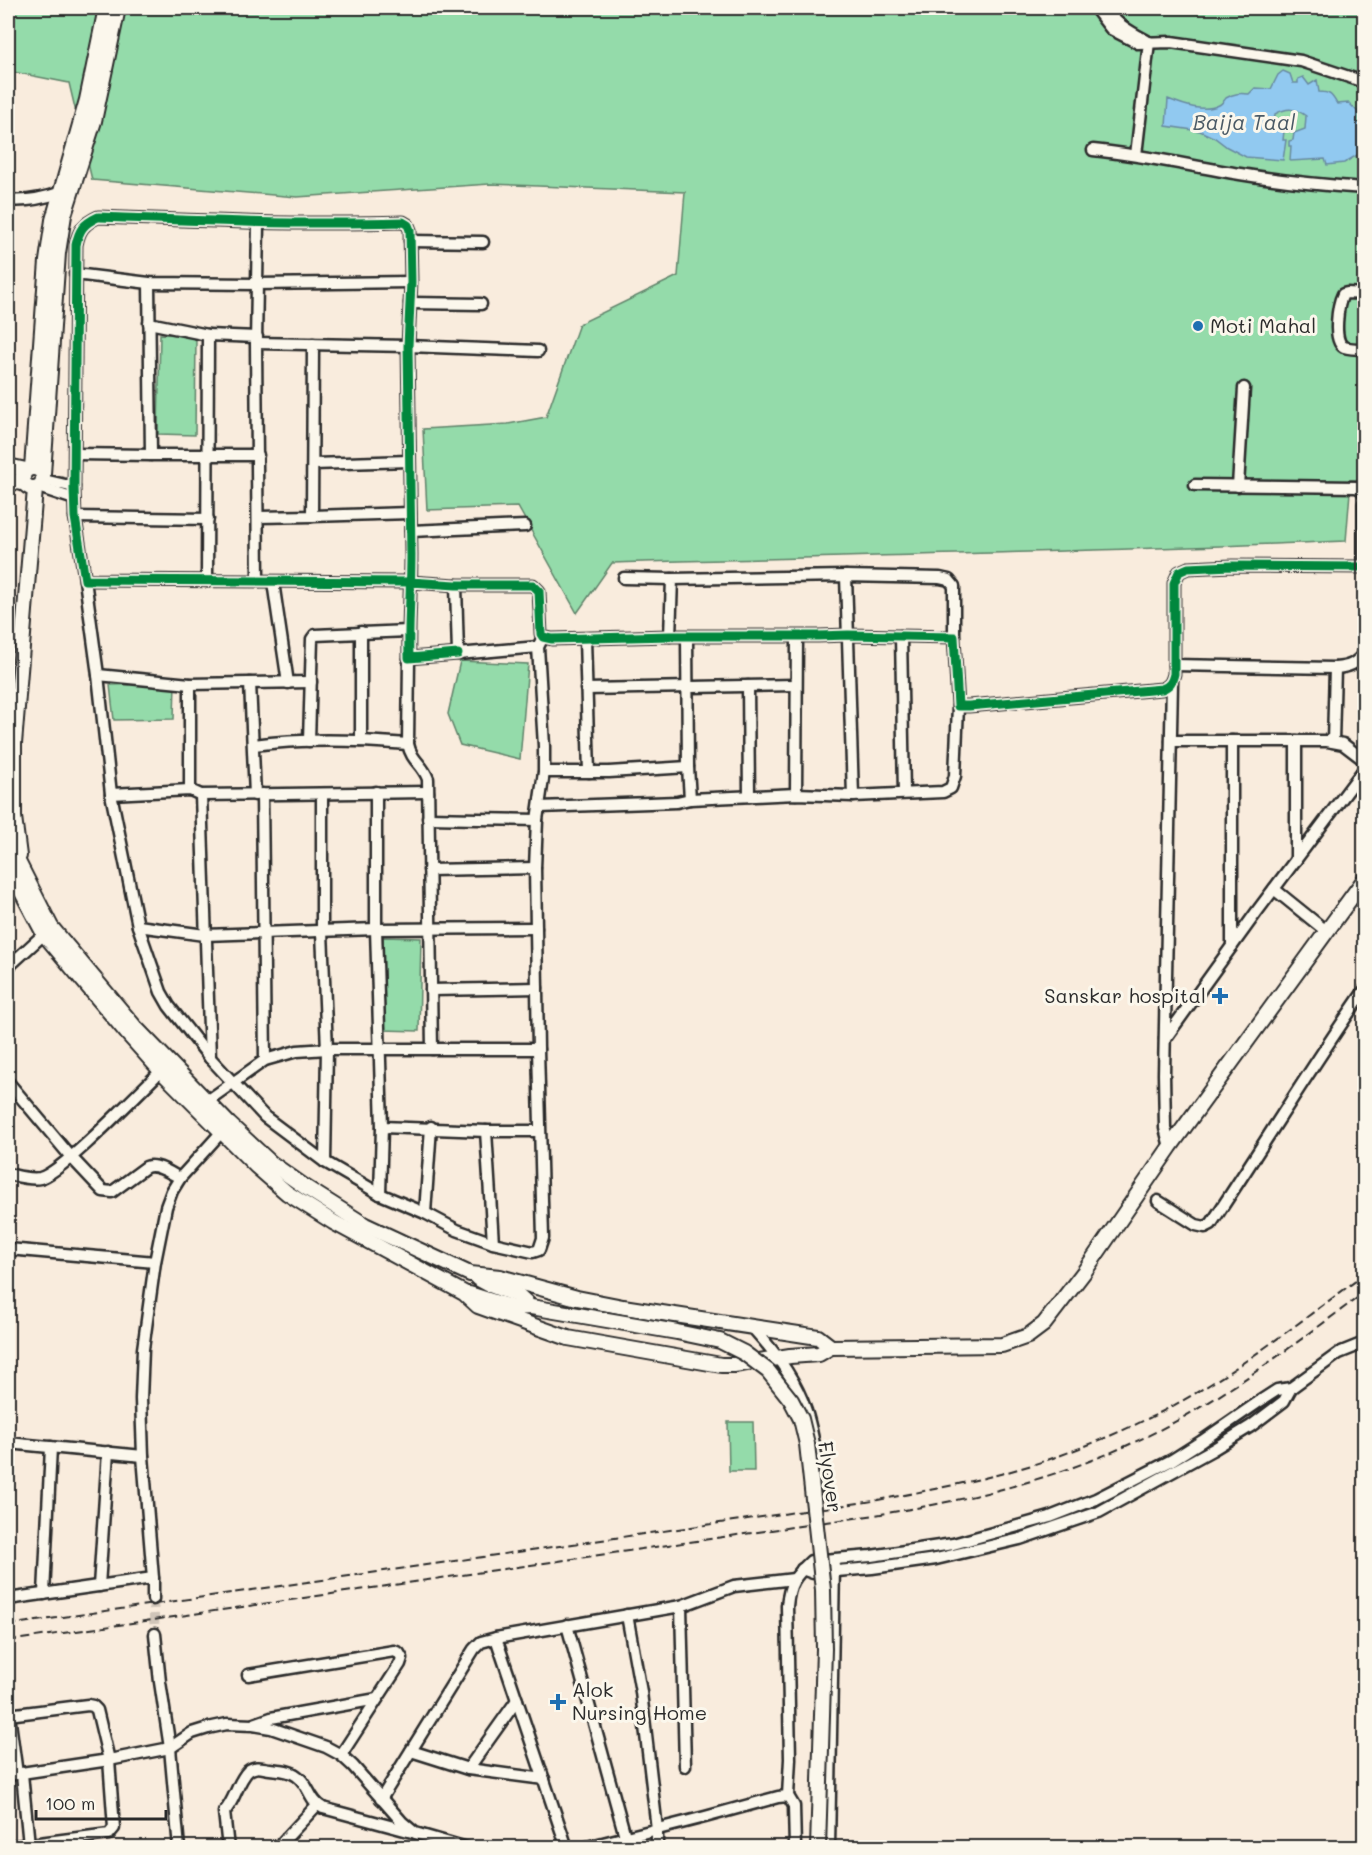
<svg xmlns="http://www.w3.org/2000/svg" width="1372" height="1855" viewBox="0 0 1372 1855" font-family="Mali,sans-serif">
  <rect width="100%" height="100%" fill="#f9ecdd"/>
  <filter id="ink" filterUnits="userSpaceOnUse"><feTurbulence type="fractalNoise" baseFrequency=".0167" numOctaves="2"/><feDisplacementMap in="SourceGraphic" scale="12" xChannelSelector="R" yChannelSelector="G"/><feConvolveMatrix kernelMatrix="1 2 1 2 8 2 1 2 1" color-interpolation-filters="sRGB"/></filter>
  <g filter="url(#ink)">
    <g fill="#94dbaa" stroke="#60836a" stroke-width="1.5">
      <path d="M8,8H1364V480H1351L1346,541C1101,552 856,556 612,563L577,613L518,507L427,510L423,429L508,424L546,417L579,324L678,276L685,192L490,184L297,197L92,180L69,83L8,71Z"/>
      <polygon points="160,334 196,335 195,435 158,434"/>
      <polygon points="460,661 528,664 520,759 460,745 448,714"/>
      <polygon points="175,683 174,719 114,720 110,685"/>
      <polygon points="383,937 421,938 419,1031 382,1030"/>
      <polygon points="728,1422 753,1422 754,1471 729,1471"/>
    </g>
    <path fill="#91c9f0" stroke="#688aa1" stroke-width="1.5" d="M1283,71L1290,74L1293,83H1298V79L1303,77L1309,85L1317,80L1319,92C1330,92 1332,95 1337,104L1349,103L1358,112L1357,123L1364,126V151L1344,163L1327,165L1325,159L1290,161L1291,146H1289V141L1293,140L1294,133L1305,129L1306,116C1295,108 1288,107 1275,114L1274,125L1284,131L1283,140H1286L1283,160L1246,157L1227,147L1215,138L1200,131L1166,126L1168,99C1183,105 1203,113 1219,105C1221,104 1225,100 1226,98C1234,93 1240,93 1249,94L1255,88L1271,89L1278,75Z"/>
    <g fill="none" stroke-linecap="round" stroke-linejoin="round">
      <polyline stroke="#d0c5b9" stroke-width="10" stroke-dasharray="10 5" stroke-linecap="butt" points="153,1599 155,1634"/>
      <g stroke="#2b2b2b" stroke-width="15">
        <g id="minor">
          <polyline points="1095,8 1111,29 1138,43 1171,42 1301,61 1364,82"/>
          <path d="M1105,8C1114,23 1131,32 1147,41"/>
          <path d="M1093,150C1143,155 1191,166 1240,174C1281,181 1323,185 1364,188"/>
          <polyline points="1136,155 1149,42"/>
          <path d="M8,200C26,202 41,199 59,193"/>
          <polyline points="410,241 483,242"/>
          <polyline points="75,274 149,283 257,284 411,282"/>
          <path d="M1364,294L1347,293L1343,294C1338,304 1332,341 1344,347C1350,349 1358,349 1364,349"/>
          <polyline points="410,303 481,304"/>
          <polyline points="149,323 208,335 257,337"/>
          <polyline points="256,343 408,346 538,351"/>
          <polyline points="75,454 151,455 149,283"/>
          <polyline points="151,455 258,455"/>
          <polyline points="313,464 409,461"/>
          <polyline points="44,480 74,487"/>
          <polyline points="1195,485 1356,487 1361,489 1364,494"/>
          <polyline points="1238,486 1244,388"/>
          <polyline points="38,487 74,499"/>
          <polyline points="1364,503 1364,561"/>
          <polyline points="312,516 410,513"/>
          <polyline points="75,517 208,519"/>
          <polyline points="258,517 312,516 313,344"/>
          <polyline points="411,531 525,526"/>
          <polyline points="846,576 853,796"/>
          <polyline points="624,578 672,579"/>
          <polyline points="85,580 98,675 111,794 190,790 201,795 428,792"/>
          <polyline points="207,581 208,335"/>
          <polyline points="258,581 256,343 258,224"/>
          <polyline points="273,582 288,683"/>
          <polyline points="456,585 458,654 538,647"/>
          <polyline points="361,632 361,741"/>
          <polyline points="670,636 672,579 846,576 940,578 949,580 954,586 954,637"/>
          <polyline points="901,636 904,793"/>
          <polyline points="687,637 688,767 690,799"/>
          <polyline points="585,639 589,772"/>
          <path d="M458,654L409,658C408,624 411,589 411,555L408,346L411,282L410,230L408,225L403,222C301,225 200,221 98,217C83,224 79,230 76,245L74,487L75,517L85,580L411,582L456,585H533L539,591L541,634L543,637L552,639L670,636H818L848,635L954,637L958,706H969L1162,689C1170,686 1172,682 1174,674V583L1179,572L1188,568L1232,566L1364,567"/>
          <path d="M409,658L408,744C412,762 422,763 428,779L432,1049"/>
          <path d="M1174,665L1335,668C1349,667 1356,664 1364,653"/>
          <polyline points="98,675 190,684 311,682"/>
          <polyline points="250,683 255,795"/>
          <polyline points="748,686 749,796"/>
          <polyline points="586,689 796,685"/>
          <polyline points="309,741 312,639 315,635 408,631"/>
          <polyline points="1171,741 1327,741 1343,744 1364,760"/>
          <polyline points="1296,741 1296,860"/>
          <polyline points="1333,742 1335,668"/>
          <path d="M254,745C305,738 357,740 408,744"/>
          <polyline points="544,772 609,772 688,767"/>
          <polyline points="190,790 190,684"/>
          <polyline points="376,792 376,929 382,1127 380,1194"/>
          <polyline points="111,794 138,926 161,992 169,1006 210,1058 265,1117 325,1162 380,1194 425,1213 457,1230 493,1243 533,1252 539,1250 543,1238 538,1049 535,868 537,820 544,772 544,746 538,647 543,637"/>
          <polyline points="262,794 265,1060"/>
          <polyline points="322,794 322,932 327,1049 325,1162"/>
          <polyline points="796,794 797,637"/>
          <polyline points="201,795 210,1058"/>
          <polyline points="540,807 677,802 690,799 796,794 853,796 943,792 951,788 955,776 958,706"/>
          <polyline points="428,818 537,820"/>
          <polyline points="429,870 535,868"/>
          <polyline points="1274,889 1326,931"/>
          <polyline points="138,926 205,935 376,929 536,928"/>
          <polyline points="1232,946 1232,741"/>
          <polyline points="8,967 44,934"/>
          <polyline points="431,990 537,988"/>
          <polyline points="1165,1039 1258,910 1364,769"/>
          <path d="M8,1082L71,1157L103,1191L112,1192L146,1167C157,1163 170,1173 180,1178"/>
          <polyline points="203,1104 265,1060 297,1051 327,1049 538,1049"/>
          <polyline points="382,1127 486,1131 539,1131"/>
          <polyline points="486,1131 493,1243"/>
          <polyline points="1170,1147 1165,1128 1164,1074 1172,682"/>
          <path d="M8,1174C17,1176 30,1180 40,1178C62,1173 140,1091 161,1071"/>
          <path d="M1158,1201L1196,1225L1205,1227L1211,1224C1263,1146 1311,1067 1364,991"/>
          <polyline points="425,1213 431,1127"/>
          <polyline points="8,1249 155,1262"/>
          <path d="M753,1328C775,1352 796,1380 806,1411C814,1436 817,1461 821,1486"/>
          <polyline points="8,1443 143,1456"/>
          <polyline points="802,1569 813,1573 872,1568 936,1559 1020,1539 1099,1512 1212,1450 1251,1426 1284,1401 1291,1388"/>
          <polyline points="99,1586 108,1452"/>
          <polyline points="44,1594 51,1447"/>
          <polyline points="8,1599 153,1578"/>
          <polyline points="153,1599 153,1578 143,1456 141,1399 143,1349 155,1262 166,1207 172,1191 180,1178 227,1126"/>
          <polyline points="681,1606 685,1766"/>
          <polyline points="627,1615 641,1692 657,1829 657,1848"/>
          <polyline points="567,1625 625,1836"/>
          <polyline points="155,1634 160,1682 170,1748 179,1848"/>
          <polyline points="496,1638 567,1848"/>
          <polyline points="248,1675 394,1651 399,1653 402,1658 400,1664 341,1755"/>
          <polyline points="8,1715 88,1705 93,1706 97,1710 109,1760 114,1828 109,1834 8,1847"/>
          <polyline points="9,1715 17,1774"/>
          <polyline points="254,1724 271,1718 377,1699"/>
          <polyline points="411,1751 468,1769 544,1779"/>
          <polyline points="468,1769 517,1700"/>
          <polyline points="22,1774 29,1845"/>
          <polyline points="8,1775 109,1760 170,1748 192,1733 208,1728 227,1724 253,1725 271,1728 326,1747 341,1755 353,1766 402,1822 415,1833 467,1848"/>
          <path d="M788,1796L790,1759L787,1606C789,1583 795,1576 811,1561L871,1556L953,1544L1050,1517L1096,1499L1172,1460L1202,1441L1260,1401L1277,1390L1291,1388L1339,1353L1364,1343"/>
          <polyline points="381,1799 474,1649 481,1642 496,1638 681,1606 734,1586 794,1579"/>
          <path d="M228,1848L224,1812C235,1801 237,1782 248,1771C255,1765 262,1768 270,1769C279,1770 290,1770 297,1776C309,1784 309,1801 323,1808L412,1832"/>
          <polyline points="277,1848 317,1805"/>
          <polyline points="583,1848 705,1817 778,1797 788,1796 794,1806 795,1848"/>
          <polyline points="829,1848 834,1566"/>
        </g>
      </g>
      <g stroke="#2b2b2b" stroke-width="18">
        <g id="major">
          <polyline points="8,466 26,470"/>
          <circle cx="33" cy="478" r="10"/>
          <polyline points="32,468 47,261 53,220 87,100 106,8"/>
          <polyline points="43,474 58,253 64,215 94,121 118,8"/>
          <polyline points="8,481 24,483"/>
          <polyline points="8,842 51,927 134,1026 229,1124 271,1163 305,1187 365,1225 470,1274 500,1277 577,1298 623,1307 818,1337 831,1347"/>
          <polyline points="19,856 14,817 14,744 35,489"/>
          <polyline points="8,866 44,934 127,1033 161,1071 256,1166 287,1193 333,1222 464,1293 478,1306 568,1338 721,1365 734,1365 790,1356 819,1354 831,1347 1002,1345 1028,1336 1044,1324 1084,1272 1170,1147 1364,880"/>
          <polyline points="477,1278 490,1285 519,1296 531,1307"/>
          <polyline points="469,1294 513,1308 531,1307"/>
        </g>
      </g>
      <use href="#minor" stroke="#fbf7ec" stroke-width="10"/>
      <use href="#major" stroke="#fbf7ec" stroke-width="14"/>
      <g stroke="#2b2b2b" stroke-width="2" stroke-dasharray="9 4.5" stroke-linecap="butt">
        <path d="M8,1625L873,1501C940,1488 1008,1476 1072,1451C1120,1433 1168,1411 1212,1383C1265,1350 1314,1311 1364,1275"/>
        <path d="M8,1641L875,1515C963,1501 1046,1482 1128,1445C1214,1407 1289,1348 1364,1293"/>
      </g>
      <g stroke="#2b2b2b" stroke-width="18" stroke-linecap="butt">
        <polyline id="major-bridge" points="531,1307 677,1332 720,1341 744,1353 768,1371 791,1400 801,1419 807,1444 823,1590 824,1649 818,1848"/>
      </g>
      <use href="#major-bridge" stroke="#fbf7ec" stroke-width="14"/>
      <g stroke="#fbf7ec" stroke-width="13">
        <path id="cycleway" d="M458,654L409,658C408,624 411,589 411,555L408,346L411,282L410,230L408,225L403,222C301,225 200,221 98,217C83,224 79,230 76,245L74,487L75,517L85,580L411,582L456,585H533L539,591L541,634L543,637L552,639L670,636H818L848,635L954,637L958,706H969L1162,689C1170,686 1172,682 1174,674V583L1179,572L1188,568L1232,566L1364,567"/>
      </g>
      <use href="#cycleway" stroke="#00873e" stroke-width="9"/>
    </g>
  </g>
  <g fill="#1f6fb2" stroke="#fbf7ec" stroke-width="2">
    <circle cx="1198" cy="326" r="6"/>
    <path d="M1217 987h6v6h6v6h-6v6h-6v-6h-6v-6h6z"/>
    <path d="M555 1693h6v6h6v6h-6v6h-6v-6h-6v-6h6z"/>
  </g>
  <g text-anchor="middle" stroke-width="6" stroke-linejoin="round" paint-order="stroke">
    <g font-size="20" fill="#2b2b2b" stroke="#fbf7ec" text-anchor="start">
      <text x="1210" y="333">Moti Mahal</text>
      <text x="1206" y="1003" text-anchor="end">Sanskar hospital</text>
      <text x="572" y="1697">Alok<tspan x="572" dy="23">Nursing Home</tspan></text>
    </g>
    <g font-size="20" fill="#2b2b2b" stroke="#fbf7ec">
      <text transform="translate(830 1477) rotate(82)" y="7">Flyover</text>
    </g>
    <g font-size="21" font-style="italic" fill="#4a5a66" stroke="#fbf7ec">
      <text x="1244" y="130">Baija Taal</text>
    </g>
  </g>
  <rect width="1372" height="1855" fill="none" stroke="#fbf7ec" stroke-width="30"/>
  <rect x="15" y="15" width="1342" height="1825" fill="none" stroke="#2b2b2b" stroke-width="2" filter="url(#ink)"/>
  <path d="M36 1810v9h130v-9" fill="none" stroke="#2b2b2b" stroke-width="3"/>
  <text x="45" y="1810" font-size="18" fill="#2b2b2b" stroke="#fbf7ec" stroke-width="4.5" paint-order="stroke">100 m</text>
</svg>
